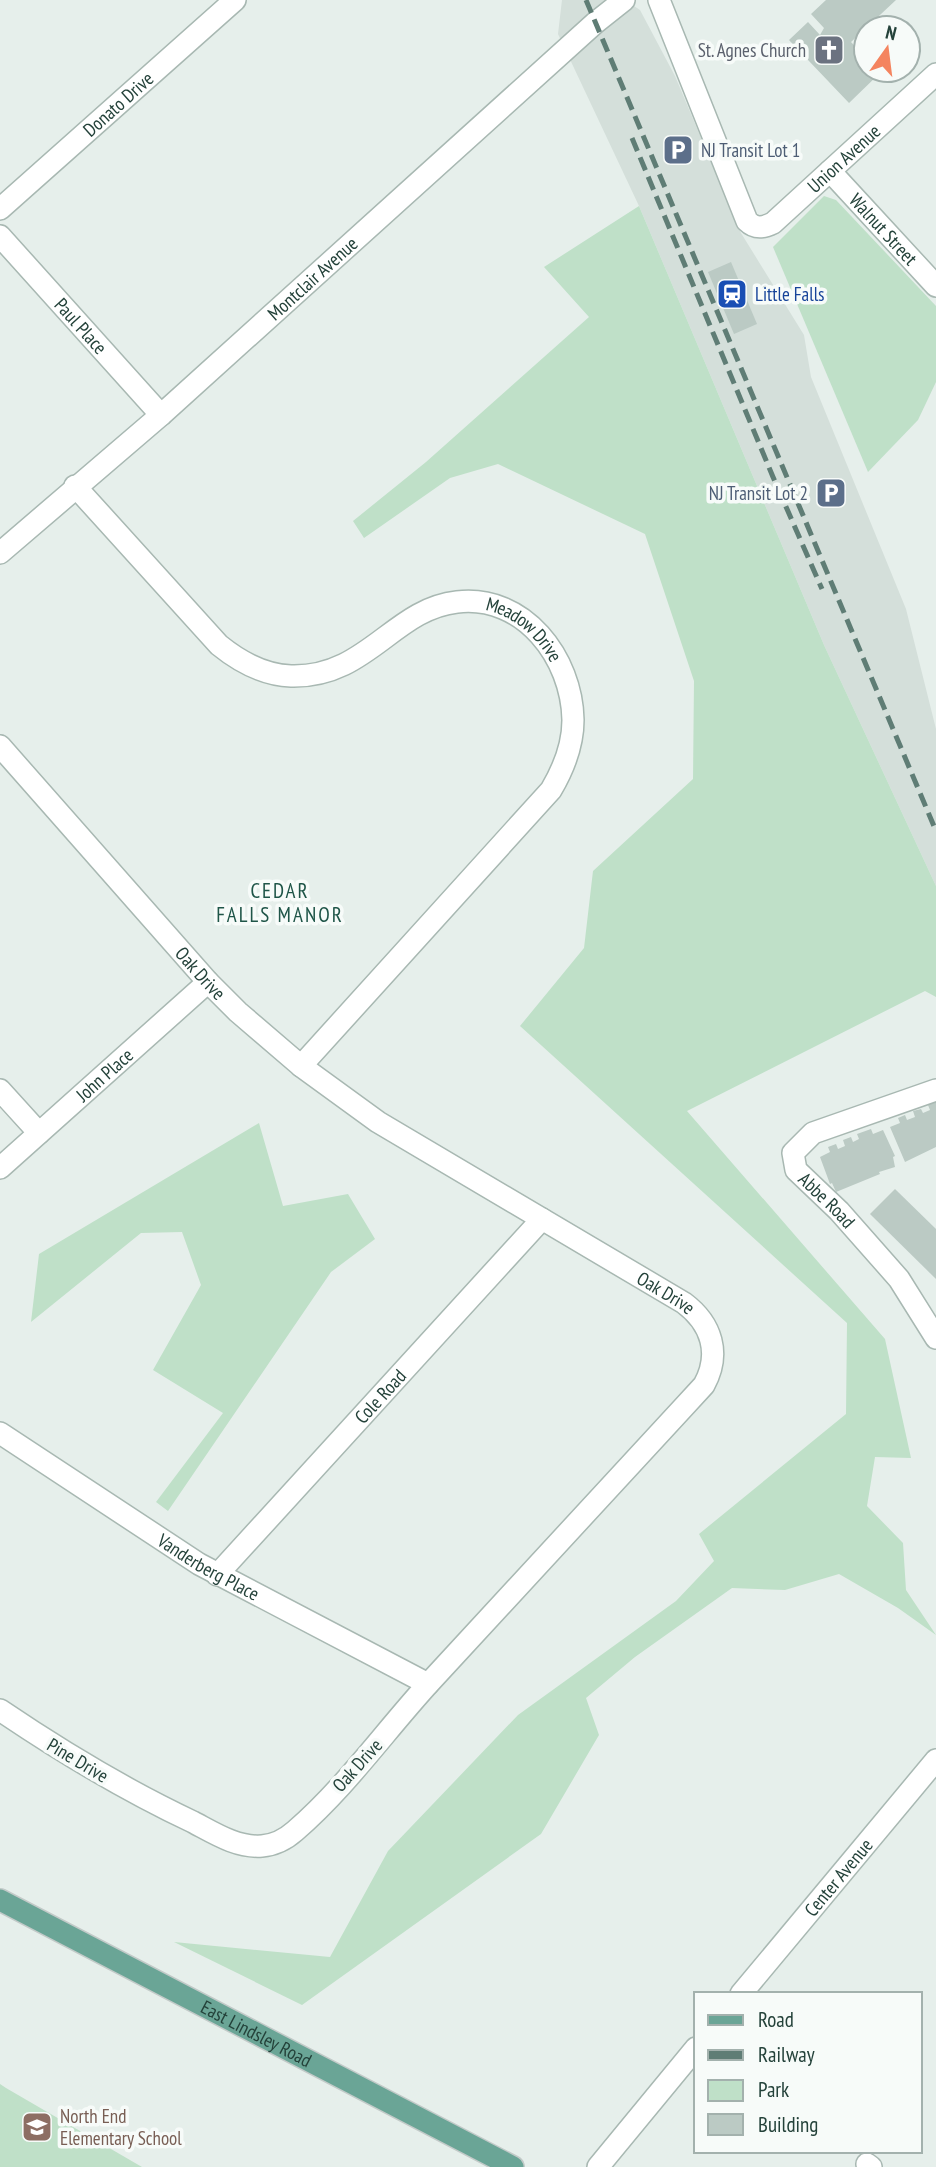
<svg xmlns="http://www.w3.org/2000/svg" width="936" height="2167" viewBox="0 0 936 2167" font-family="'PT Sans Narrow',sans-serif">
  <rect width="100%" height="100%" fill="#e6efeb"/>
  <polygon fill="#d4dfda" points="562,0 625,0 640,10 675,76 741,233 804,335 811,377 906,609 936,729 936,886 824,645 639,206 558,34"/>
  <g fill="#bfe0c8">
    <polygon points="824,196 836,200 936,306 936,382 918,420 868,472 773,247"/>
    <polygon points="639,206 824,645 936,886 936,997 925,991 687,1111 885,1339 911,1458 875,1457 867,1506 903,1543 906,1590 936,1635 898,1608 839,1574 785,1590 732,1588 635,1657 586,1698 599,1735 541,1834 302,2005 174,1942 330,1957 388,1851 518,1715 676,1601 714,1561 699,1534 846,1414 847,1323 520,1026 584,948 593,871 693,779 694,681 645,534 498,464 450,478 364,538 353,521 426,462 589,317 544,267"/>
    <polygon points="259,1123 283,1206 348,1194 375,1239 331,1272 168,1511 156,1502 223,1413 153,1370 201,1285 182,1232 141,1233 31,1322 39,1254"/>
    <polygon points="0,2084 6,2088 142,2167 0,2167"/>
  </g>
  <g fill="#bbcac4">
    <polygon points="826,0 896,0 851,42 866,58 866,70 877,70 880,73 849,103 789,40 808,22 820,35 824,28 811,14"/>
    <polygon points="731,262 757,324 734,334 708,272"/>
    <polygon points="936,1102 936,1147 905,1162 890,1127 900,1123 898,1118 905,1115 907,1120 915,1117 913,1111 921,1109 923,1113 930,1110 928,1105"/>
    <polygon points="871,1129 873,1134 883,1130 895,1156 893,1157 895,1167 879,1172 880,1174 836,1192 832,1183 830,1184 820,1157 830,1152 828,1147 836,1144 838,1149 845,1146 843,1140 851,1137 853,1142 859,1139 857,1134"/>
    <polygon points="895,1189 936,1229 936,1279 870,1214"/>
  </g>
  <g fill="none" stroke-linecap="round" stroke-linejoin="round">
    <g stroke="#a8b8b2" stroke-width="24">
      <g id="minor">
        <path id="s1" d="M659,0L747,221C755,229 763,228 773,223L936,74"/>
        <path id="s2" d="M830,171L936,286"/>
        <path id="s3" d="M0,209L235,0"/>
        <path id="s4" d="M0,236L161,415"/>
        <path id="s5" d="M75,486L219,645C240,662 264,675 291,676C367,678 393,609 457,602C524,594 572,658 573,720C573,746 564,768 551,790L301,1066"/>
        <path id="s6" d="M0,553L161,415L595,23L624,0"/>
        <path id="s7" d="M0,746L208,982L238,1012L301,1066L378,1122L684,1303C712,1324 721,1354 704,1385C613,1484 521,1582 430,1682C385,1731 346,1787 295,1831C286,1839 274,1845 262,1846C237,1848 214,1833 193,1822C125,1790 62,1752 0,1710"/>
        <polyline points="0,1090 39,1133"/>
        <path id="s8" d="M936,1090L813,1133L793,1153L796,1170L839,1211L899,1279L936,1338"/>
        <path id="s9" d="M0,1168L208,982"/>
        <path id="s10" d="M0,1433L199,1564L428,1684"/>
        <path id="s11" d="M217,1575L542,1219"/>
        <path id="s12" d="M741,1994L936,1760"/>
        <polyline points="867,2164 871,2167"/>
        <polyline points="598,2167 696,2048"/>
      </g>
    </g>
    <g stroke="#c2cac8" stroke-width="24">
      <g id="major">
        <path id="s13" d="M0,1900L513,2167"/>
      </g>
    </g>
    <use href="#minor" stroke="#fff" stroke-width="21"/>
    <use href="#major" stroke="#6aa596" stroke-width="21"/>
    <g stroke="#5f7d75" stroke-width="5" stroke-dasharray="14 7" stroke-linecap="butt">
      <polyline points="586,0 936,831"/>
      <polyline points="632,138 773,477 822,589"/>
    </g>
  </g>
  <defs>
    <g id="church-square" transform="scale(1.575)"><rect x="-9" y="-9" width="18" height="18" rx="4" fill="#6b7280" stroke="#f7fbf9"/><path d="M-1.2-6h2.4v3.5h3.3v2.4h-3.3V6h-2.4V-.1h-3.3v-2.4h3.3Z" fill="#fff"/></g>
    <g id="parking-square" transform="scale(1.575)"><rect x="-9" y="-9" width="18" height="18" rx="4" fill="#5c6f8a" stroke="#f7fbf9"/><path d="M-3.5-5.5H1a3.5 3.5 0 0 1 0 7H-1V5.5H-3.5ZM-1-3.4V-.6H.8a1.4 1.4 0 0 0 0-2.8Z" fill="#fff"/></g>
    <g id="station-square" transform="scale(1.575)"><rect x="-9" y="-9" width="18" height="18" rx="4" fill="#1a4fb4" stroke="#f7fbf9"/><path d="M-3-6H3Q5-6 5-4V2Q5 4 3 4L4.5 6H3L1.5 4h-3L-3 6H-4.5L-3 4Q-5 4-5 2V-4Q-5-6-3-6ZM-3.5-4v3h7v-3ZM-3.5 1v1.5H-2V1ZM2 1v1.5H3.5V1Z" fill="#fff"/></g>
    <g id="school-square" transform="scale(1.575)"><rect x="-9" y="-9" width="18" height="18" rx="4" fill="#8d6e63" stroke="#f7fbf9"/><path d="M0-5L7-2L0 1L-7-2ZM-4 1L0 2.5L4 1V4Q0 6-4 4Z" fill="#fff"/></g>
  </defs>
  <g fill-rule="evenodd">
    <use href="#church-square" x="829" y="50"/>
    <use href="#parking-square" x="678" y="150"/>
    <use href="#station-square" x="732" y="294"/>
    <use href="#parking-square" x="831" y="493"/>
    <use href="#school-square" x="37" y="2127"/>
  </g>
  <g text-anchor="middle" stroke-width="7" stroke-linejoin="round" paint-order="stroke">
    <g font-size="19" fill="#5b616d" stroke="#f7fbf9" text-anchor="end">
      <text x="806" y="57">St. Agnes Church</text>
    </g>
    <g font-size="19" fill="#24423a" stroke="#f7fbf9">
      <text dy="7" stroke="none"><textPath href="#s3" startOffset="158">Donato Drive</textPath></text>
      <text dy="7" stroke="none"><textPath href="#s1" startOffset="362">Union Avenue</textPath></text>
      <text dy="7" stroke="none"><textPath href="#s2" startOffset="79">Walnut Street</textPath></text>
      <text dy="7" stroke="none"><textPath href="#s6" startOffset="416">Montclair Avenue</textPath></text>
      <text dy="7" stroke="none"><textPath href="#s4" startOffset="121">Paul Place</textPath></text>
      <text dy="7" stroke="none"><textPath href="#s5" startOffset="556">Meadow Drive</textPath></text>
      <text dy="7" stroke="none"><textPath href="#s7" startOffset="303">Oak Drive</textPath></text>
      <text dy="7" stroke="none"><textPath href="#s9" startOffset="140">John Place</textPath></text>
      <text dy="7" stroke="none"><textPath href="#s8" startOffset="219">Abbe Road</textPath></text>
      <text dy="7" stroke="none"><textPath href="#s7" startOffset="870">Oak Drive</textPath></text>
      <text dy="7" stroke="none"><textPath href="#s11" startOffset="242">Cole Road</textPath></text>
      <text dy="7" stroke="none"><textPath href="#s10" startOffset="248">Vanderberg Place</textPath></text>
      <text transform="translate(78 1760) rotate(31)" y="7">Pine Drive</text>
      <text transform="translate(357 1765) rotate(-48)" y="7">Oak Drive</text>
      <text dy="7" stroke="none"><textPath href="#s12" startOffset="152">Center Avenue</textPath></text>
      <text dy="7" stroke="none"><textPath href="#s13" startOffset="289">East Lindsley Road</textPath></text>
    </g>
    <g font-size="19" fill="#4e5e75" stroke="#f7fbf9" text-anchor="start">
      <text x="701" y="157">NJ Transit Lot 1</text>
      <text x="808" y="500" text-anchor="end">NJ Transit Lot 2</text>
    </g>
    <g font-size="19" fill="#164399" stroke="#f7fbf9" text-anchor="start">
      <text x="755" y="301">Little Falls</text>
    </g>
    <g font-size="19" fill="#785e54" stroke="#f7fbf9" text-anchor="start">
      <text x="60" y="2123">North End<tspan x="60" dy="22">Elementary School</tspan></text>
    </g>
    <g font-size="21" letter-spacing="2" fill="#1f5548" stroke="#f7fbf9">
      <text x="280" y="898">CEDAR<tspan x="280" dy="24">FALLS MANOR</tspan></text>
    </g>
  </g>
  <rect x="694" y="1992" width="228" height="161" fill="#f7fbf9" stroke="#a3b1ad" stroke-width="2"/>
  <rect x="708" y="2015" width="35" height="10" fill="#6aa596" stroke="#a3b1ad" stroke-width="2"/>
  <text x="758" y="2027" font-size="21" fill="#24423a">Road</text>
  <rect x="708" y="2050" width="35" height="10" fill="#5f7d75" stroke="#a3b1ad" stroke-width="2"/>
  <text x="758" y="2062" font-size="21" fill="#24423a">Railway</text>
  <rect x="708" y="2080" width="35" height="21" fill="#bfe0c8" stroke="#a3b1ad" stroke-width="2"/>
  <text x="758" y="2097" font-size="21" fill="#24423a">Park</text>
  <rect x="708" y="2114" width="35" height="21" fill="#bbcac4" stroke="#a3b1ad" stroke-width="2"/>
  <text x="758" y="2132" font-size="21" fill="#24423a">Building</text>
  <g transform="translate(887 49) rotate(14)"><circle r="33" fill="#f7fbf9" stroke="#a3b1ad" stroke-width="2"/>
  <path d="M0-5L12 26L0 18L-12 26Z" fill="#f4845f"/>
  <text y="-10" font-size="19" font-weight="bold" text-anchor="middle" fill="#24423a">N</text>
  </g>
</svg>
